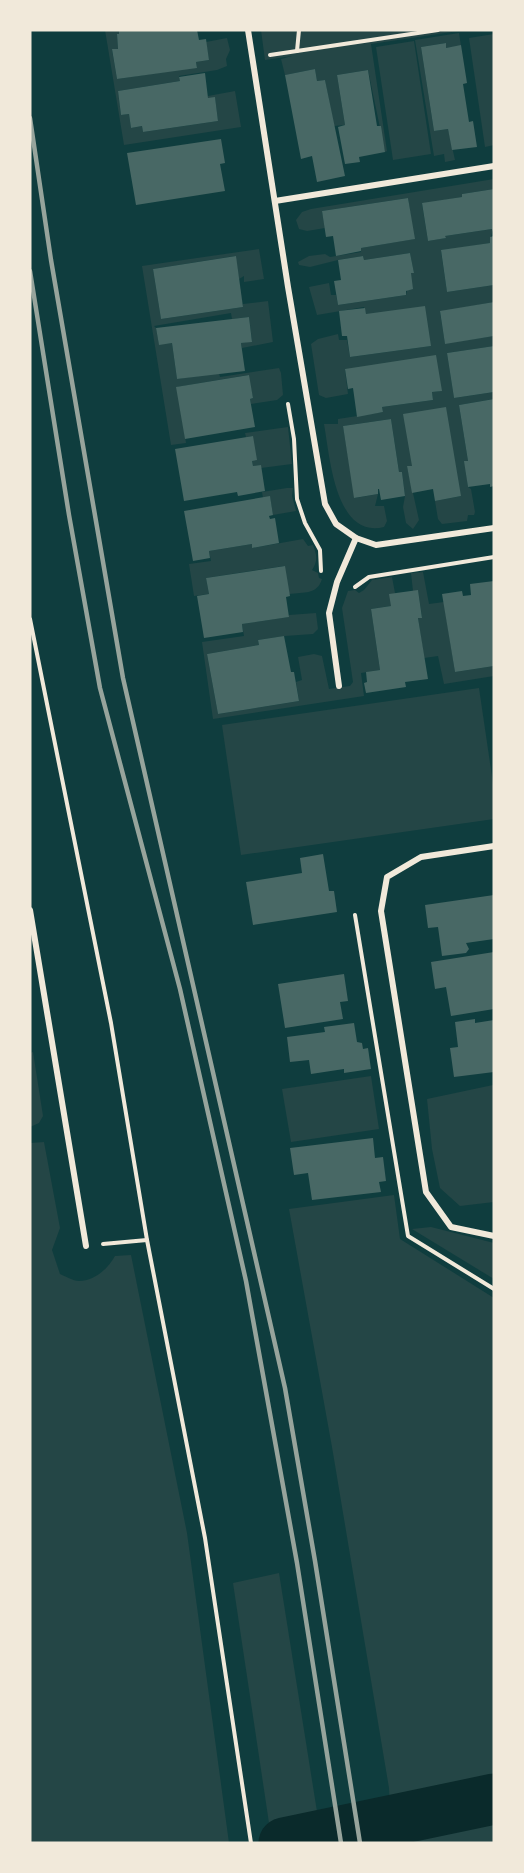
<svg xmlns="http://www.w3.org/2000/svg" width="524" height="1873" viewBox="0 0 524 1873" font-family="Cabin,sans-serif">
  <rect width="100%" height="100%" fill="#0f3d3e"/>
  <g fill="#244646">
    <polygon points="105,30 124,30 119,31 119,34 117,35 118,49 112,50 117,79 197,67 196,62 209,60 206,42 227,38 230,50 226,59 227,66 217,70 179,76 180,81 118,91 121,115 129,114 131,128 142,126 143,132 218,121 215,98 208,98 208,96 235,91 241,127 124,145"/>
    <polygon points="261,30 465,30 371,44 387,151 385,152 368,70 337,75 345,125 334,126 325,80 317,81 315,69 285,75 281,59 292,56 265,60"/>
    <polygon points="459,33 461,46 446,48 446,43 421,47 434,131 448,129 455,160 445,162 444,154 434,156 415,40"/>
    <polygon points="494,34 494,145 485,147 469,38"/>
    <polygon points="414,41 431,154 393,160 376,47"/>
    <path d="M494,179V189L462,194V197L422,204L428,241L445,238V236L492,229C493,234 490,237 490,243L441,251L447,292L494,285V302L440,312L445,343L494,336V346L447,353L454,398L494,392V399L459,405L468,461H465L468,487L471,489L475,512L474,515H468L467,521L442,524L438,519L435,501L461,496L412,466H407L419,520L413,529L406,523L403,507L405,496L402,472H399L391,419L343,426L355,498L378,494L375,506H384L387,521L384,527C335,539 330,457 324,424H338V419L383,412L382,407L433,400L432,392L441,391L345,370L348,394L326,398L319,395L311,344L318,339L338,334L339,340H347L350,357L431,346L366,314L364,307L317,315L309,287L329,283L331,295H336L338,305L406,295L411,273H414L410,253L364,260L363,256L338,260L310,267L299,265L298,262L309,256L325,254L330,257L361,252V248L414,239L408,198L322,211L325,228L307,231L299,229L296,220L302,212L311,209Z"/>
    <polygon points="259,249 264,279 244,282 244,276 239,279 235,256 153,269 161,319 243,307 243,304 268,301 273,342 242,348 241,343 252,341 249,317 232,319 231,313 154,326 156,328 159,344 172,343 177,379 219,373 220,377 279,368 281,373 283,395 277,400 251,404 250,399 253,398 248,375 177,387 186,443 171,445 142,266"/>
    <polygon points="288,427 292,464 261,468 253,466 252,461 253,436 246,437 245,433"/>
    <polygon points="287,488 293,488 292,496 296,511 273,515 270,497 263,498 262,492"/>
    <path d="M303,539L308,546L313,545C317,556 318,560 312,570L318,573L319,578L322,579C317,595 304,592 289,594L284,566L206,578L209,594L194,596L189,564L211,561L209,551L252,544V548Z"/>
    <polygon points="423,572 429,604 444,602 455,672 494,666 494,676 444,684 438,656 424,658 418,618 422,617 418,591 413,591 411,573"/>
    <polygon points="392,577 395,593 391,606 371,609 380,670 361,673 364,696 213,719 202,642 244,636 242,624 288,617 289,615 316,613 318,629 313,634 285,636 258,640 259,645 207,654 218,714 299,701 296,682 302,680 298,657 314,654 322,656 329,689 350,686 353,682 342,608 348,591 355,590 359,593 364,590 372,580"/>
    <polygon points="479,688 494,790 494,819 241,855 222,725"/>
    <polygon points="33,1052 43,1116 39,1123 30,1127 30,1053"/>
    <polygon points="371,1076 379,1129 291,1142 282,1089"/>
    <polygon points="493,1085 494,1202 460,1206 440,1188 432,1149 427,1099"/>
    <path d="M44,1142L60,1228L52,1250L60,1274C65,1276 73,1281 79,1281C94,1281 108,1269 115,1256L131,1255L187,1533L229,1843H30V1143Z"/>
    <polygon points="394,1195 400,1239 494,1298 494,1843 392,1843 389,1788 332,1447 289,1209"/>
    <polygon points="431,1227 494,1243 494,1279 412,1229"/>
    <polygon points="279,1573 322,1843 272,1843 233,1583"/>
  </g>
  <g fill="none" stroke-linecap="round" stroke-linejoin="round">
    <polyline stroke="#0a2a2b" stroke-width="51" points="284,1843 494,1799"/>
  </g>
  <g fill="#486865">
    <polygon points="197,30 199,40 206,39 209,60 196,62 197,68 117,79 112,49 118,49 117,34 119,34 119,31"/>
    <polygon points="446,43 446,48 461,45 467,83 463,84 469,122 473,121 477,147 452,150 448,129 434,131 421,47"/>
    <polygon points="315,69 317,81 325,80 345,176 317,182 312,156 301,159 285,75"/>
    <polygon points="368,70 377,126 381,126 385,152 359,157 360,162 345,164 338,127 345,125 337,75"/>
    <polygon points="205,73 208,98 215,97 218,121 143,132 142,126 131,128 129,114 121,115 118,91 180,81 179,77"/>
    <polygon points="221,139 225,163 220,164 225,191 136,205 127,153"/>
    <polygon points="494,189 494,235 492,229 445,236 446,238 428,241 422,203 462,197 462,194"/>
    <polygon points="408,198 415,239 361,248 361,251 336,256 333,236 326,237 322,211"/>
    <polygon points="494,236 494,285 447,292 441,250 490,243 490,237"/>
    <polygon points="410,253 414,273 411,273 413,289 406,291 406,295 338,305 334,281 341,280 338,260 363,256 364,260"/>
    <polygon points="236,256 243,307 161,319 153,269"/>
    <polygon points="494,302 494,336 445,344 440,311"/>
    <polygon points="425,306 431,346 350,357 347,336 342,336 339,311 365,308 366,314"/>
    <polygon points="249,317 252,342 241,343 245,371 177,379 172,343 159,345 156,328"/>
    <polygon points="494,346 494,392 454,398 447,353"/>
    <polygon points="436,355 442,391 432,392 433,400 382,407 383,412 357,417 353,388 348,389 345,369"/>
    <polygon points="249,375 253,398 250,399 255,427 185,439 176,387"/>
    <polygon points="494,399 494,486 490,487 490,484 468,487 464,461 468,461 459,405"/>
    <polygon points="446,407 461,496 435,501 433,489 412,493 407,466 412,466 403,414"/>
    <polygon points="391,419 399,472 402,472 405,496 381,500 379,489 378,489 378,494 354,498 343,426"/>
    <polygon points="253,436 257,460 252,461 253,466 261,465 265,491 238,496 237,492 184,501 175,449"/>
    <polygon points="270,496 273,515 269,516 270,519 275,518 279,543 252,548 252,544 209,551 210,558 193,561 184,511"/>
    <polygon points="285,566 290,596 286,597 289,617 242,624 243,632 204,638 197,596 209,594 206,578"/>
    <polygon points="494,581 494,666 455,672 442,594 462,591 463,596 471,595 470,584"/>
    <polygon points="418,590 422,618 418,618 428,679 405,682 406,687 366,693 364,683 367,682 366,672 380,670 371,609 391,606 389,594"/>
    <polygon points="284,636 291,672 294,672 299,701 218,714 207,654 259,645 258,640"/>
    <polygon points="323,854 329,891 334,891 337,912 253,925 246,882 302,873 300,858"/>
    <polygon points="494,895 494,939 466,943 469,949 466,953 442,956 438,927 428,928 425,905"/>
    <polygon points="494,952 494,1009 451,1016 446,987 435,989 431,962"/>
    <polygon points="344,974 348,1001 340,1002 343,1019 285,1028 278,984"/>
    <polygon points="475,1019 475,1023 494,1020 494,1072 454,1077 450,1048 458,1047 455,1022"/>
    <polygon points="354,1023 357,1042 362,1043 363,1049 368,1048 371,1069 344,1073 344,1069 311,1074 309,1060 290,1062 287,1037 325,1032 324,1027"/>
    <polygon points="373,1138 375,1158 383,1157 386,1181 379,1182 381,1192 312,1200 308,1173 294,1175 290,1148"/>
  </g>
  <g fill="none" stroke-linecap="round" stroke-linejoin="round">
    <g stroke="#f1e9da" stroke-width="4">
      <polyline points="297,51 299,30"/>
      <polyline points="270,55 438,30"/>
      <polyline points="288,404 294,439 297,499 305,523 320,550 321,571"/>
      <polyline points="355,587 369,577 494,557"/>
      <polyline points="30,619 111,1023 147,1240 205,1538 251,1843"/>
      <polyline points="355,915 408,1236 494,1289"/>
      <polyline points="103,1244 147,1240"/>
    </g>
    <g stroke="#f1e9da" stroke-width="6">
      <polyline points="248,30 288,287 325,504 336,524 356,538 376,545 494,528"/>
      <polyline points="275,201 494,166"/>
      <polyline points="339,686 329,613 337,582 356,538"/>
      <polyline points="494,846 421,857 387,877 381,911 426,1192 451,1227 494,1236"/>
      <polyline points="30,910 86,1246"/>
    </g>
    <g stroke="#97a49c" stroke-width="4.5">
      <polyline points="30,118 51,260 123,678 285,1388 315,1561 360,1843"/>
      <polyline points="30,271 69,515 100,688 180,989 246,1281 297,1563 341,1843"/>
    </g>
  </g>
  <rect width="524" height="1873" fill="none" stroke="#f1e9da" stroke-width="63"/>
</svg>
